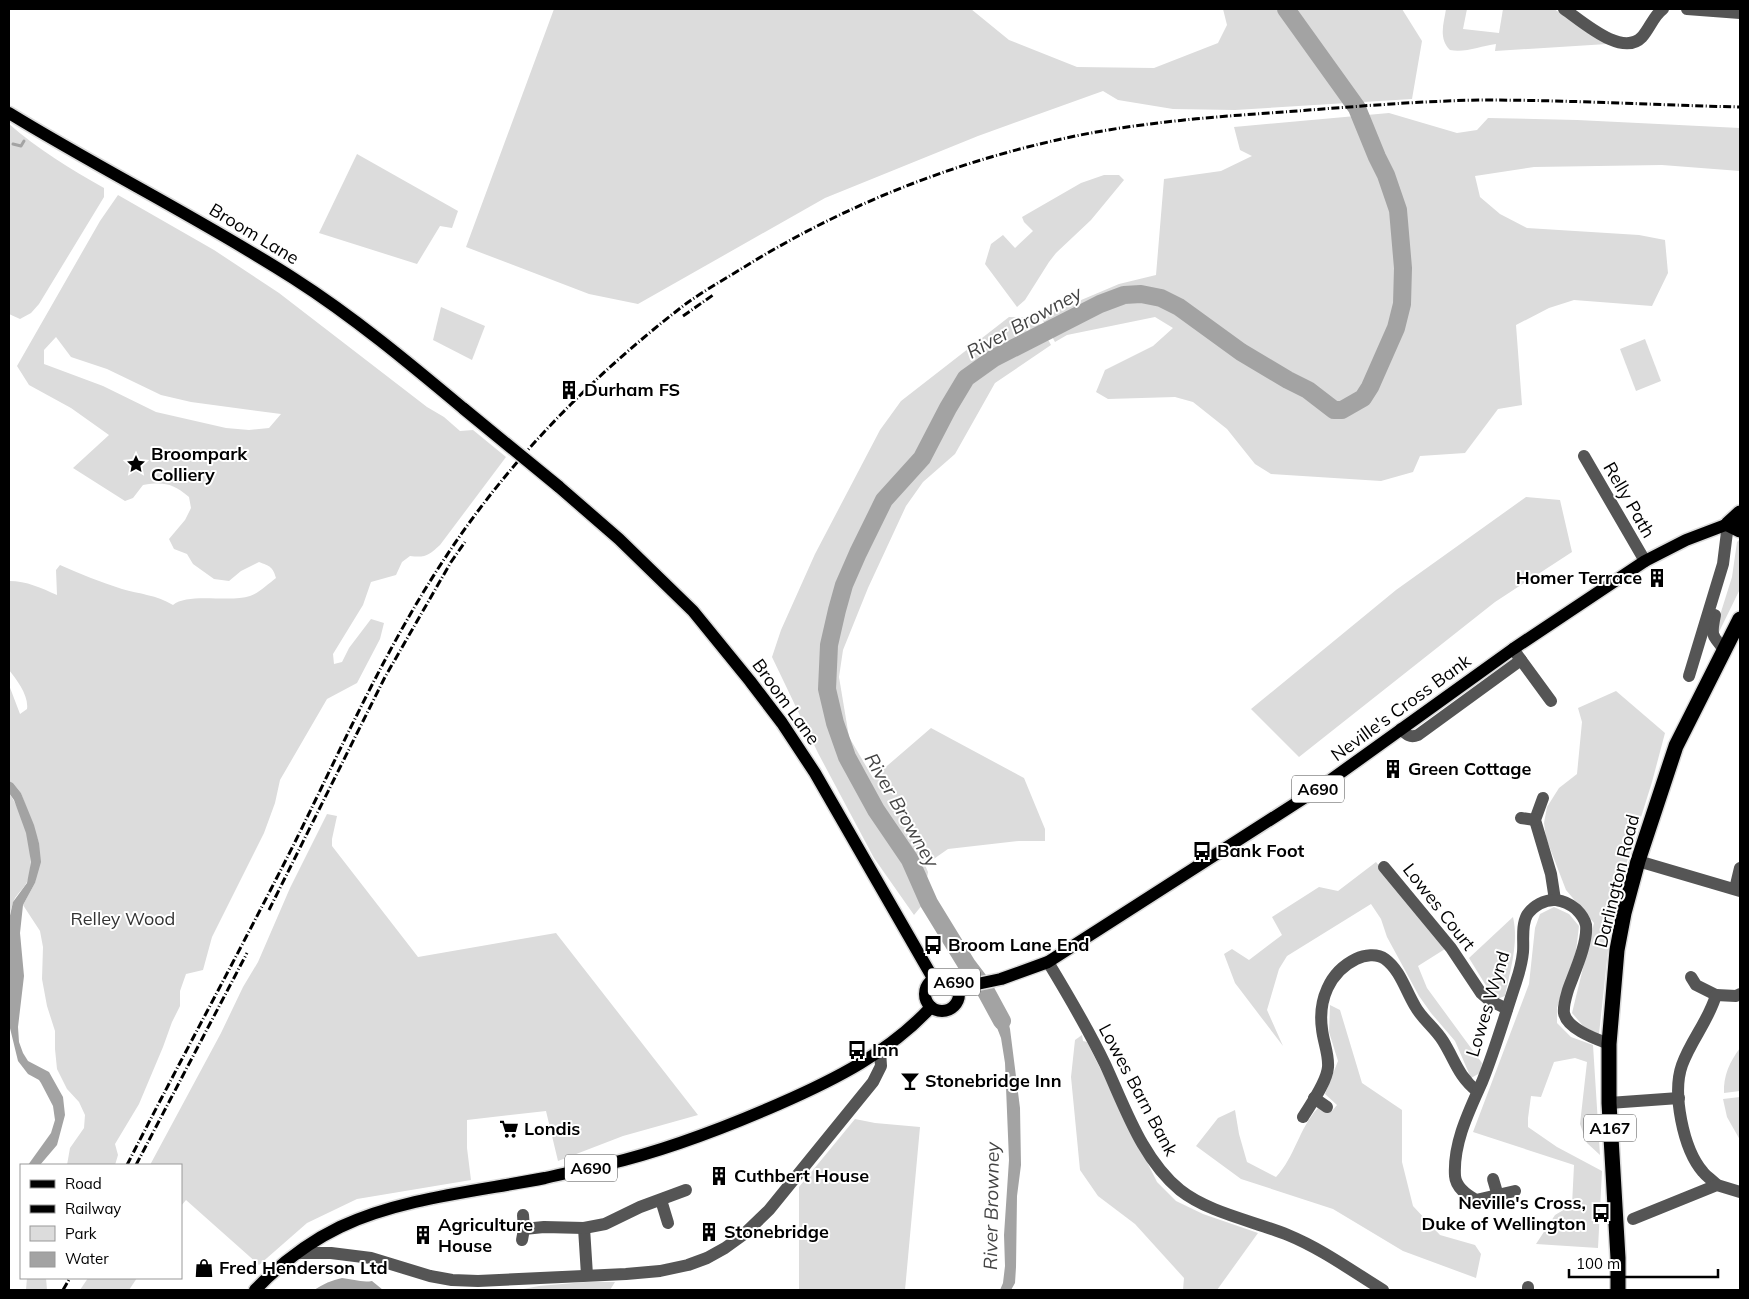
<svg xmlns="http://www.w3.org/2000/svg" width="1749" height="1299" viewBox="0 0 1749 1299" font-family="Mulish,sans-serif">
  <rect width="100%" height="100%" fill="#fff"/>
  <g fill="#dcdcdc" fill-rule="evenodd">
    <polygon points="554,9 971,9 1009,40 1077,67 1154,68 1218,43 1227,25 1223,9 1402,9 1422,41 1412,99 1235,110 1173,109 1118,100 1103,91 978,136 825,198 638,304 589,294 466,247"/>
    <path d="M1446,9H1467L1463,29L1499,33L1503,9H1554L1607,44L1495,51L1496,44C1481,46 1465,53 1450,50C1438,38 1444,23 1446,9Z"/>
    <polygon points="1389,113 1457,133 1477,130 1488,118 1577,120 1740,128 1740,171 1662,165 1534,167 1475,176 1480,197 1500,214 1527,228 1639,235 1665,240 1668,273 1652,306 1574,300 1549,308 1516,325 1522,405 1498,409 1465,453 1420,456 1413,472 1381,481 1271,474 1255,464 1227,429 1193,402 1175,397 1108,399 1096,392 1105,370 1153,346 1173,328 1155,317 1067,335 1055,342 1041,317 1119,284 1156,275 1164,179 1221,171 1252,156 1240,150 1234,127"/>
    <path d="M9,124C38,149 70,169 104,188V197L39,304L31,313L20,319L9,314Z"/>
    <polygon points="357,154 458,211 452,228 440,226 417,264 319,233"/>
    <polygon points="1104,175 1119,175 1124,180 1091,220 1056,253 1049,262 1025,300 1017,307 985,264 991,244 1003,235 1015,248 1033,231 1024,222 1022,217 1081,183"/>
    <path d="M118,195L214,250L279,293L427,407L444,417L460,431L473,430L506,457L440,545C429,555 426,558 410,556L402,562L396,575L371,582L363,605L333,654L334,664L342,662L349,648L371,619L384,623L380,639L357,683L327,699L280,780L275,803L264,833L212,937L203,970L186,974L180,991V1006L172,1022L163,1047L139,1104L115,1144L118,1155L115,1165H67L70,1148L84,1128L85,1115L79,1102L67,1089L57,1069L55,1049V1031L47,1006L42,979L43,947L40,931L23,905L35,883L39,843L21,793L13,783L9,781V685L20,714L27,709C29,696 17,680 9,670V581C27,581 41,588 57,595L56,570L60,565C80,574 100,582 122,589C139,594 157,595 173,605C188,592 230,603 250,596C259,593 268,584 276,578C273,567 270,566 259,562L241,571L229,581L214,579L193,564L187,554L174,549L169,539L185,520L191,508L189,497C172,483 164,482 143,485L133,498L125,501L73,468L109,435L71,408L29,385L17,366L100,221ZM56,337L71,357L107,369L161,395L191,402L281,414L269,428L249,430L226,428L156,412L103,386L44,364V350Z"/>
    <polygon points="441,307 485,326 472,360 433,340"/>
    <polygon points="1009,317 1036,318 1051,345 995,383 955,454 923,482 906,506 868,588 843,650 839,677 849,737 873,778 931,728 1024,778 1045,829 1045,841 1019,841 948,849 925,865 928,872 923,904 914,915 874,858 818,753 772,657 781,630 815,554 880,430 901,401"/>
    <polygon points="1645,339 1661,381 1636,391 1620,349"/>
    <polygon points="1526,497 1560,500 1572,552 1495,602 1299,757 1251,709 1396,590"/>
    <polygon points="1740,539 1740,589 1718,634 1715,631 1732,577 1737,542"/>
    <polygon points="1616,691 1665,733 1652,782 1621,881 1610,932 1599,1034 1584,1027 1572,1013 1594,923 1566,890 1546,838 1544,823 1547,807 1559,788 1577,774 1582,722 1578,708"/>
    <path d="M9,793C23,813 38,858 27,882C24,888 19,892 15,898C12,904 10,913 9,920Z"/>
    <polygon points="327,814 337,816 332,839 332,846 418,957 556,933 698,1115 623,1136 558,1161 546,1111 467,1120 467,1148 471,1180 357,1199 307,1223 259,1265 186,1200 181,1206 181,1165 150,1165 221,1033 243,987 258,962 290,888"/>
    <polygon points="1376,862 1445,949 1418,966 1427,988 1482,1063 1480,1073 1471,1078 1455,1041 1431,1013 1419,996 1387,937 1381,919 1371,904 1287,956 1279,969 1267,1010 1283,1046 1235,983 1224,954 1232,949 1249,960 1282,935 1272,917 1319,887 1338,891"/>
    <polygon points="1554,907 1569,914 1579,926 1576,951 1557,1008 1557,1023 1571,1037 1593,1045 1600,1155 1587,1143 1580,1124 1587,1062 1575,1058 1554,1062 1541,1097 1531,1096 1528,1118 1528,1127 1557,1147 1602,1171 1598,1248 1536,1244 1555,1215 1572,1205 1574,1165 1473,1132 1529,984 1535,928 1540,914"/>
    <path d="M1513,917C1519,943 1510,971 1505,996L1497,999L1485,984L1469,958Z"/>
    <path d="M1330,1005L1340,1010L1362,1083L1402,1110V1162L1413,1206L1440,1235L1475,1245L1481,1254L1476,1278L1403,1251L1333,1209L1241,1179L1196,1146L1218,1118L1235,1110L1239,1134L1247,1162L1276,1177C1295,1157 1299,1128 1318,1108L1332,1111L1337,1105L1325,1094L1338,1061L1329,1032Z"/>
    <polygon points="1082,1035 1083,1041 1087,1042 1157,1182 1176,1201 1203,1214 1258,1233 1217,1290 1183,1290 1184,1278 1135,1224 1098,1196 1080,1170 1071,1077 1075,1040"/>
    <path d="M1740,1048V1091L1724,1093C1723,1076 1730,1061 1740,1048Z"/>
    <polygon points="1740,1097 1740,1140 1727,1117 1723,1099"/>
    <polygon points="855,1119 875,1123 920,1127 905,1290 799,1290 799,1187"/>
    <polygon points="27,1278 46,1278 47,1290 26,1290"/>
    <polygon points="88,1278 137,1278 129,1290 80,1290"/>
    <polygon points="586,1282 615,1282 610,1290 518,1290 539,1286"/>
  </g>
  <g fill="#a3a3a3">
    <polygon points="9,781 13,783 21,793 34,825 39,843 41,862 35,883 23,905 20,933 24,976 18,1027 19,1042 23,1053 28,1061 49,1072 63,1097 65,1115 57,1145 40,1165 28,1165 51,1133 55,1120 53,1106 41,1083 39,1080 28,1074 18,1061 9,1024 9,920 13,902 27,883 31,862 26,833 14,800 9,793"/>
    <polygon points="997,997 1005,1009 1010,1029 1020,1108 1021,1165 1017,1196 1016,1267 1015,1283 1011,1290 1000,1290 1003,1283 1005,1266 1004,1235 1009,1160 1005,1063 1001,1038 994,1020 984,1003"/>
    <path d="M342,1278C353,1279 362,1283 372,1281L383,1290H314C323,1284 332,1280 342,1278Z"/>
  </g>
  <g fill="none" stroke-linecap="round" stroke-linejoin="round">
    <polyline stroke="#a3a3a3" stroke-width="3" points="13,144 21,146 24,141"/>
    <polyline stroke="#a3a3a3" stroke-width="18" points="1002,1021 983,986 967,965 929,903 910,860 876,810 847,757 835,723 827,689 829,645 837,610 844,585 858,553 884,500 922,458 948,408 966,378 994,358 1100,304 1124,295 1141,294 1161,298 1179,307 1241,352 1288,380 1308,390 1334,410 1342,410 1363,398 1370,387 1396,328 1402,304 1403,268 1398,210 1386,175 1377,157 1357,108 1286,9"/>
    <g stroke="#dbdbdb" stroke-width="15">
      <g id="major">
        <path d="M9,113C102,170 201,219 293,278C354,317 409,363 464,409"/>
        <polyline points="558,486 619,539 693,611 750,681 782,723 815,773 934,980"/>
        <circle cx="942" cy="994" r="17"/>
        <polyline points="958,988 1001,979 1048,962 1318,789 1513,649 1645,561 1686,540 1736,521"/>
        <path d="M255,1290C279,1265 309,1242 340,1227C401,1198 479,1191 545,1178C566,1173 587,1169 608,1164C667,1150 724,1128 779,1104C834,1080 890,1052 931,1007"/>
      </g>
    </g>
    <g stroke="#dbdbdb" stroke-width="18">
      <g id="highway">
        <polyline points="1740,513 1728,524 1740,530"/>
        <polyline points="1618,1290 1618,1258 1609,1103 1609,1044 1617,950 1624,913 1638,861 1676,746 1740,619"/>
      </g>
    </g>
    <g stroke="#555" stroke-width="12">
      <path d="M1564,9C1582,21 1622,58 1642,37C1650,28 1654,15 1663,9"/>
      <polyline points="1687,9 1740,13"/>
      <polyline points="1584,456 1645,561"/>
      <path d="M1715,615C1711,634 1711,635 1724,649"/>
      <polyline points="1521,660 1551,701"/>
      <polyline points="1689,676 1723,564 1728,524"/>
      <path d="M1401,729C1407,735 1410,738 1418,735L1521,660L1513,649"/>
      <polyline points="1543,798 1535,820 1551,874 1555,900"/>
      <polyline points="1521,818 1535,820"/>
      <polyline points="1638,861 1740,891"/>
      <polyline points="1384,867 1451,948 1481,993 1489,1000 1507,1009"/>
      <polyline points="1735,889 1740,868"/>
      <path d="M1048,962C1068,995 1088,1029 1105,1064C1125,1107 1142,1159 1180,1190C1209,1213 1254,1221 1288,1235C1322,1249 1352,1271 1383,1290"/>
      <polyline points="1691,977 1696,985 1716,995"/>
      <polyline points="1314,1098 1327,1107"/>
      <polyline points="1609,1103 1679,1098"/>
      <path d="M1303,1117C1311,1104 1327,1082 1328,1067C1329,1054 1323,1041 1322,1029C1318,1001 1329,972 1356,959C1364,955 1377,953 1385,959C1400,970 1405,989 1415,1006C1422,1019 1435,1028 1443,1041C1455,1060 1458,1076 1477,1091"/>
      <polyline points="1493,1179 1498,1196"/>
      <path d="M1717,1185C1712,1180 1706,1176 1703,1172C1683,1149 1672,1093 1682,1065C1691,1040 1709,1020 1716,995L1736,996L1740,994"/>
      <path d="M1515,1191L1476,1200C1467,1195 1456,1188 1455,1176C1453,1143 1469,1111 1482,1082C1495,1050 1505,1015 1516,982C1519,973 1522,962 1523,952C1524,941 1521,926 1527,915C1533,906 1545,899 1556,900C1564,901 1570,904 1576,909C1580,913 1585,920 1586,925C1588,943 1574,973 1568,990C1566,997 1563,1006 1564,1013C1567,1029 1596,1039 1609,1044"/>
      <polyline points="661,1200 668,1223"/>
      <polyline points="1633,1219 1717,1185 1740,1192"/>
      <polyline points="584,1228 587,1275"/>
      <polyline points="524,1229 544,1227 584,1228 605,1224 640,1207 686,1190"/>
      <polyline points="522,1240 524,1229 523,1215"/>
      <polyline points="298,1253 331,1253 371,1258 430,1276 452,1280 478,1281 626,1274 660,1271 688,1265 707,1258 725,1248 743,1235 769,1210 873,1082 881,1066 880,1051"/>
      <polyline points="1528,1290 1528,1287"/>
    </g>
    <use href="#major" stroke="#000" stroke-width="12"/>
    <use href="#highway" stroke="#000" stroke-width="15"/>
    <g stroke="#000" stroke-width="3" stroke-dasharray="8 2.5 1 2.5" stroke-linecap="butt">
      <polyline points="683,316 713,295"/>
      <polyline points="269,910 385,677 451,562 465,542"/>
      <path d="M127,1165C182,1057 240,951 295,842C342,747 386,647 445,558C509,460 594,374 687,303C704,291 723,280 741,269C839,208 945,165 1057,140C1127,124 1198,118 1269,113C1340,108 1412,101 1483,100C1569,100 1655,105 1740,107"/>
      <polyline points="136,1165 247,953"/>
      <polyline points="63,1290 70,1278"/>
    </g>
    <g stroke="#dbdbdb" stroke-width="15" stroke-linecap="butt">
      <polyline id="major-bridge" points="464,409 558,486"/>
    </g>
    <use href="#major-bridge" stroke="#000" stroke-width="12"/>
  </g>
  <defs>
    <g id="building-bare" transform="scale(1.5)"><path d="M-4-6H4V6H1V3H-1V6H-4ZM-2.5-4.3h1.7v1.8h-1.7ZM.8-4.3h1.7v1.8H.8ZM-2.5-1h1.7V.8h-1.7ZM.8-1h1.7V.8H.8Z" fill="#000" stroke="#fff" stroke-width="2.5" paint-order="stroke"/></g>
    <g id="sight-bare" transform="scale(1.5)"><path d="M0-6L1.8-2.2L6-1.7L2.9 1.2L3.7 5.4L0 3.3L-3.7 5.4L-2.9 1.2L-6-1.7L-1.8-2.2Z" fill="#000" stroke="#fff" stroke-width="2.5" paint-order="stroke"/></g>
    <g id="bus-bare" transform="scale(1.5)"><path d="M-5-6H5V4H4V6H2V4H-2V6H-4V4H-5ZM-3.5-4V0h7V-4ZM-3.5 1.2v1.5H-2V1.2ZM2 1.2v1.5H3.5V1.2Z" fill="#000" stroke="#fff" stroke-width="2.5" paint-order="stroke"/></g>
    <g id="bar-bare" transform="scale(1.5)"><path d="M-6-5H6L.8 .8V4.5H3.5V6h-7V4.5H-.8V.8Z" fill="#000" stroke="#fff" stroke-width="2.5" paint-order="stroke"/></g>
    <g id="supermarket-bare" transform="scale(1.5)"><path d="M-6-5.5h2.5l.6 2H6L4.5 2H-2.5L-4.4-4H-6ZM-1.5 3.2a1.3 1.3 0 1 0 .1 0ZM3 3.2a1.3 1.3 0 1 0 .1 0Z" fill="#000" stroke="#fff" stroke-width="2.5" paint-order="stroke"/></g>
    <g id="shop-bare" transform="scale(1.5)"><path d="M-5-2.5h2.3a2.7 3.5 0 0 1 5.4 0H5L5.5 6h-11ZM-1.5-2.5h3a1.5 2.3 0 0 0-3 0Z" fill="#000" stroke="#fff" stroke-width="2.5" paint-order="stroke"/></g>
  </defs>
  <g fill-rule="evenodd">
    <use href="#building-bare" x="569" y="390"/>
    <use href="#sight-bare" x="136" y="464"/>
    <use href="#building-bare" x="1657" y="578"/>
    <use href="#building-bare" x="1393" y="769"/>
    <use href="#bus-bare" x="1202" y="851"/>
    <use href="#bus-bare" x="933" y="945"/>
    <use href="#bus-bare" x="857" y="1050"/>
    <use href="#bar-bare" x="910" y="1081"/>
    <use href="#supermarket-bare" x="509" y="1129"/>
    <use href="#building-bare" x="719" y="1176"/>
    <use href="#bus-bare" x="1601" y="1213"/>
    <use href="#building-bare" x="709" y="1232"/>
    <use href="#building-bare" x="423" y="1235"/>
    <use href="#shop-bare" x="204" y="1268"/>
  </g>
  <g text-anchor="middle" stroke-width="4" stroke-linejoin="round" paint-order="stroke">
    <g fill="#fff" stroke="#4c4c4c" stroke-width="1">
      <rect x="1292" y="775.5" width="52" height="27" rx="4"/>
      <rect x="928" y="968.5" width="52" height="27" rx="4"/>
      <rect x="1584" y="1114.5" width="52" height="27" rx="4"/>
      <rect x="565" y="1154.5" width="52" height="27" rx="4"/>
    </g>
    <g font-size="16" font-weight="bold" fill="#000">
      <text x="1318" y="795">A690</text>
      <text x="954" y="988">A690</text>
      <text x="1610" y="1134">A167</text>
      <text x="591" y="1174">A690</text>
    </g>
    <g font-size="18" fill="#000" stroke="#fff">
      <text transform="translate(254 234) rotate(31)" y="6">Broom Lane</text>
      <text transform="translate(1629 500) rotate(60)" y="6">Relly Path</text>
      <text transform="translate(786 702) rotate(54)" y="6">Broom Lane</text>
      <text transform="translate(1401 708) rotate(-36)" y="6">Neville's Cross Bank</text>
      <text transform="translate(1617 881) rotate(-76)" y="6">Darlington Road</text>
      <text transform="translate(1439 907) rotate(52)" y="6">Lowes Court</text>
      <text transform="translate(1488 1004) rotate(-73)" y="6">Lowes Wynd</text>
      <text transform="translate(1138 1090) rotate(62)" y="6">Lowes Barn Bank</text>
    </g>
    <g font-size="18" font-weight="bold" fill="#000" stroke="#fff" text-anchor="start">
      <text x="584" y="396">Durham FS</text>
      <text x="151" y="460">Broompark<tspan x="151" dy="21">Colliery</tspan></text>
      <text x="1642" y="584" text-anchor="end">Homer Terrace</text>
      <text x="1408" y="775">Green Cottage</text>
      <text x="1217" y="857">Bank Foot</text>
      <text x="948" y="951">Broom Lane End</text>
      <text x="872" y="1056">Inn</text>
      <text x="925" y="1087">Stonebridge Inn</text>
      <text x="524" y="1135">Londis</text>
      <text x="734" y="1182">Cuthbert House</text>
      <text x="1586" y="1209" text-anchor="end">Neville's Cross,<tspan x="1586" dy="21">Duke of Wellington</tspan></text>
      <text x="438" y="1231">Agriculture<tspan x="438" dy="21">House</tspan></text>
      <text x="724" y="1238">Stonebridge</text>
      <text x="219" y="1274">Fred Henderson Ltd</text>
    </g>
    <g font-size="18" fill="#333" stroke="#fff">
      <text x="123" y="925">Relley Wood</text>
    </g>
    <g font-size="19" font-style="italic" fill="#444" stroke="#fff">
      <text transform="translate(1024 322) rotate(-29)" y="7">River Browney</text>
      <text transform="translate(902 810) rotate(60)" y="7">River Browney</text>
      <text transform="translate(991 1206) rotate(-89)" y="7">River Browney</text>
    </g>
  </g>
  <rect width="1749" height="1299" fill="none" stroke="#000000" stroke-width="20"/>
  <rect x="20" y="1164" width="162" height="115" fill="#ffffff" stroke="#999999"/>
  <rect x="30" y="1180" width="25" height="8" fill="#000000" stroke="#999999"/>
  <text x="65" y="1189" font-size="15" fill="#000000">Road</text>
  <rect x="30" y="1205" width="25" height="8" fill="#000000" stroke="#999999"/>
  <text x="65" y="1214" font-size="15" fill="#000000">Railway</text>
  <rect x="30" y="1226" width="25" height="15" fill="#dcdcdc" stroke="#999999"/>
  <text x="65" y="1239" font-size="15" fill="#000000">Park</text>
  <rect x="30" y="1252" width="25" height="15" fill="#a3a3a3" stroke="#999999"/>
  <text x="65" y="1264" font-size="15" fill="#000000">Water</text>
  <path d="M1569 1269v8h149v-8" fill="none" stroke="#000000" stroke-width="2.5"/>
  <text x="1576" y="1269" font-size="15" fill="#000000" stroke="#ffffff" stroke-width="4" paint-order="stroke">100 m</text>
</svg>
